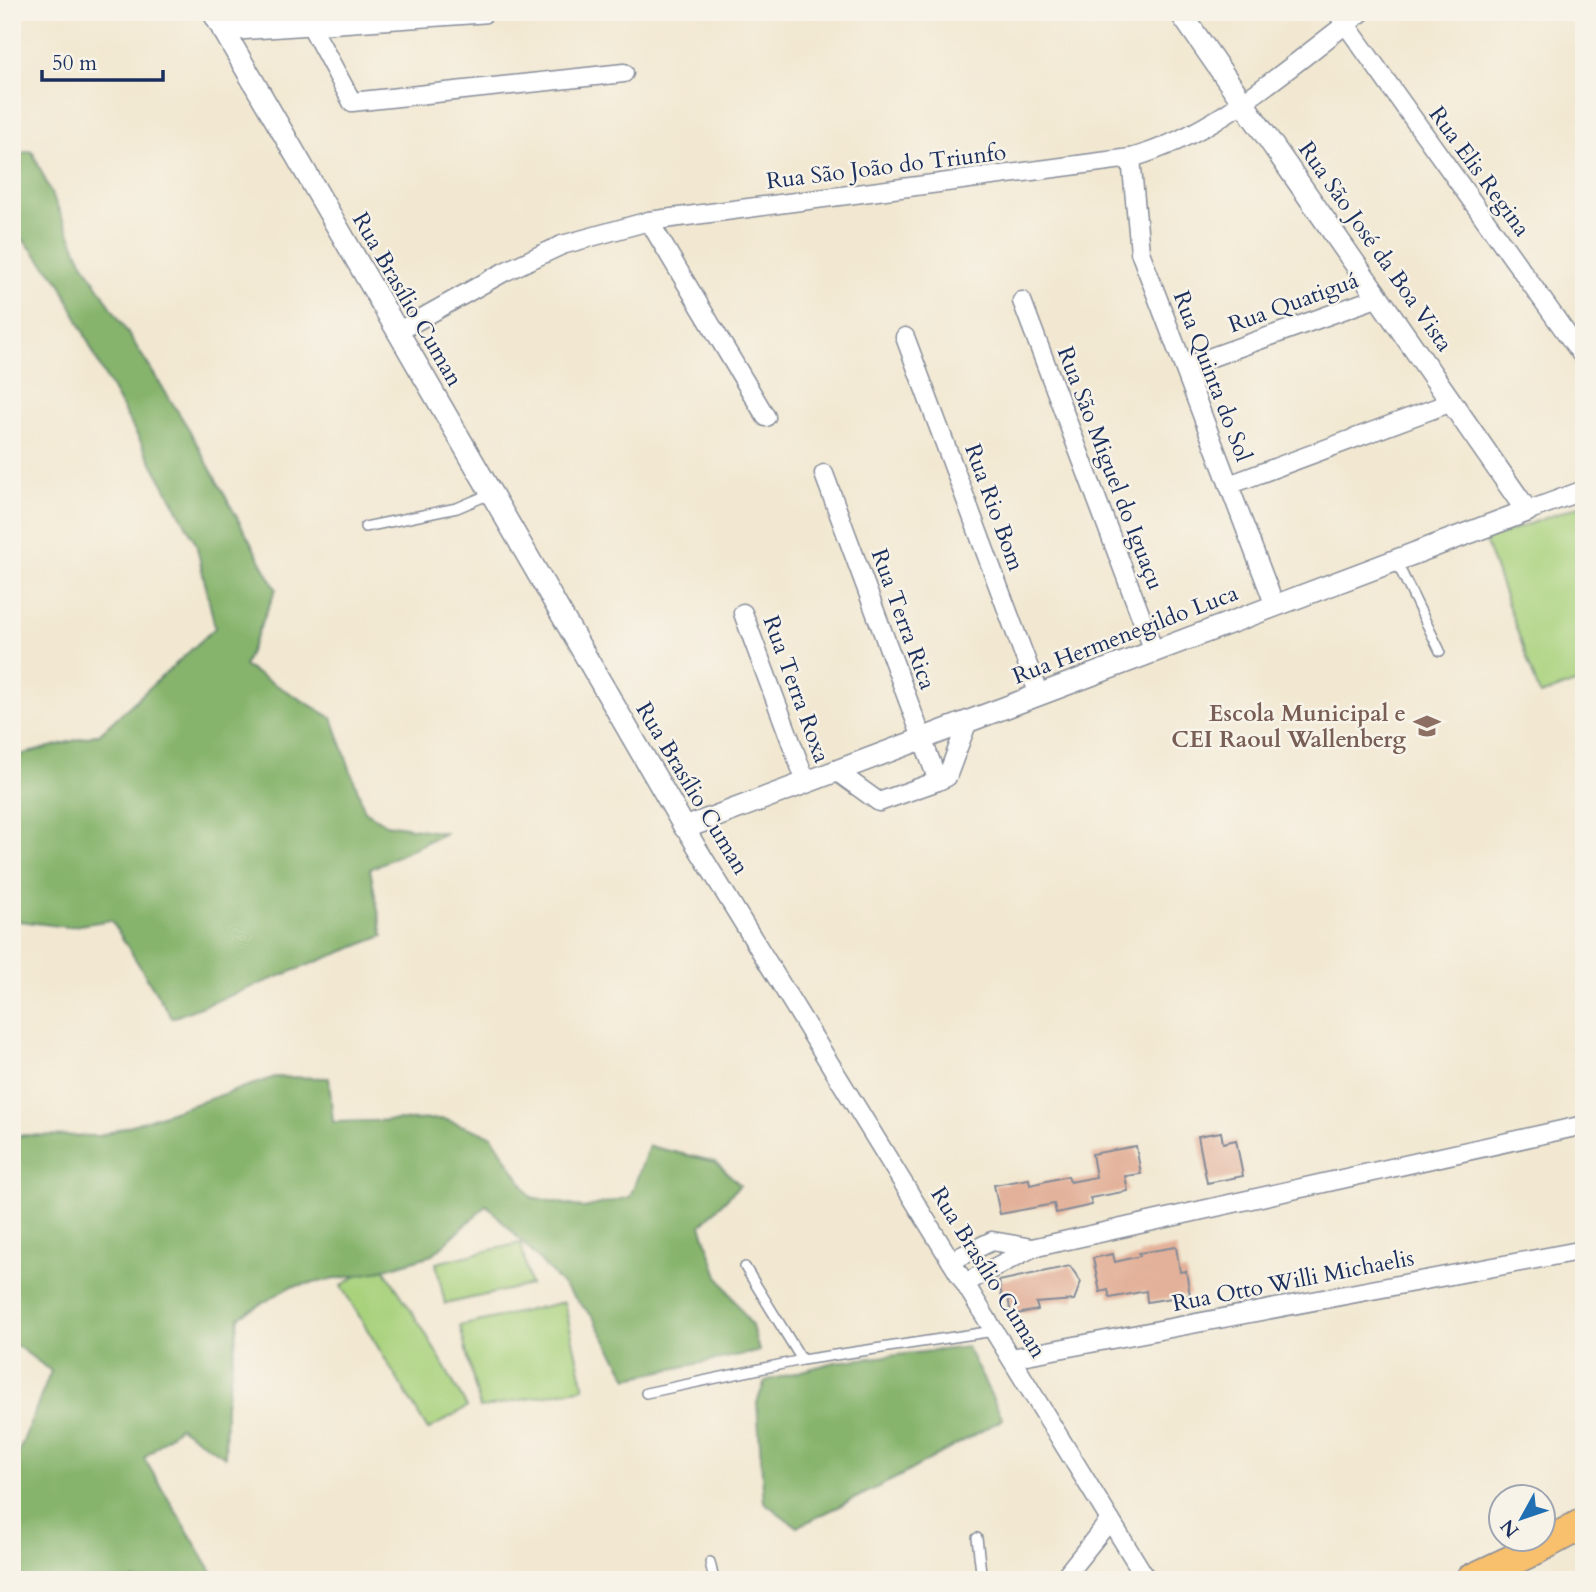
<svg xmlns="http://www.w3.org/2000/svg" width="1596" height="1592" viewBox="0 0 1596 1592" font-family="Cardo,serif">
  <rect width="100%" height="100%" fill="#f7f3e8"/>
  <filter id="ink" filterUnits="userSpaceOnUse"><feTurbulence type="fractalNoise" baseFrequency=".0143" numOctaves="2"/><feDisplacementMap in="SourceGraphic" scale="14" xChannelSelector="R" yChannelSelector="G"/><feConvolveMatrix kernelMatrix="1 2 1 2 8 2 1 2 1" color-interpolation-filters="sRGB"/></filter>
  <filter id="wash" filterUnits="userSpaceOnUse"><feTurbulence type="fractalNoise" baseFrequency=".00686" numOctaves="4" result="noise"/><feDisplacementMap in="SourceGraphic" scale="28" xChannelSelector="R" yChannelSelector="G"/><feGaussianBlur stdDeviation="1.57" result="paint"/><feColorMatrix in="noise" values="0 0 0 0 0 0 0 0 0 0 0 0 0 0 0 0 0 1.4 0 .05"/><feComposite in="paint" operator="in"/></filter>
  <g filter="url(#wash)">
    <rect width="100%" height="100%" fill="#f2e8d1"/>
    <g fill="#a9d27d" stroke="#62806e" stroke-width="2">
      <polygon points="1584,504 1584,680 1540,695 1485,540"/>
      <polygon points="521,1243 530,1285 445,1304 436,1263"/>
      <polygon points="379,1261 423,1329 467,1407 428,1430 341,1286"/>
      <polygon points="564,1302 584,1388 480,1408 460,1326"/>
    </g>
    <g fill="#86b46c" stroke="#507265" stroke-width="2">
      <polygon points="32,151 82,261 187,426 276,589 244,666 332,718 365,811 386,824 445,833 370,869 383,936 172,1018 111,920 67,927 12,920 12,757 99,734 215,628 196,543 102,371 60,282 12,227 12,155"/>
      <polygon points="275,1077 329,1078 333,1122 444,1119 492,1136 531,1197 584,1208 630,1197 649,1146 716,1162 740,1185 701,1225 718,1276 752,1326 759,1351 628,1378 593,1317 487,1205 432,1255 375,1272 290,1287 239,1317 226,1404 225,1457 179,1427 144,1458 217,1580 12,1580 12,1469 51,1371 12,1342 12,1135 99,1136"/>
      <polygon points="967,1347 1003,1419 898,1477 797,1527 764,1502 757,1403 765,1381 835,1362"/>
    </g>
    <g id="blocks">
      <g fill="#e3b19a">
        <polygon points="1221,1132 1223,1143 1236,1140 1243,1176 1207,1183 1198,1136"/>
        <polygon points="1136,1146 1141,1174 1125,1176 1128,1191 1090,1198 1092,1205 1056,1213 1054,1204 1000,1214 994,1185 1029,1179 1030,1185 1068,1176 1070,1182 1096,1177 1092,1154"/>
        <polygon points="1176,1247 1180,1272 1186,1271 1190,1295 1147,1302 1146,1291 1110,1298 1108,1290 1100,1292 1093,1258 1113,1254 1115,1262 1140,1256 1139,1253"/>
        <polygon points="1070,1266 1081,1282 1074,1300 1036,1303 1038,1310 1011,1315 1008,1297 1002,1298 999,1281"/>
      </g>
    </g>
  </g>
  <g filter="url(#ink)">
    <use href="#blocks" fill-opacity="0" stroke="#868c98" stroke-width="2"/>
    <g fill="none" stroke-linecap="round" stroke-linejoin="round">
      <g stroke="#868c98" stroke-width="12">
        <g id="service">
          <polyline points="365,527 457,508 490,494"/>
          <polyline points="1396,561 1440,651"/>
          <polyline points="745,1267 802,1360"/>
          <polyline points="646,1393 802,1360 994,1331"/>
          <polyline points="977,1538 982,1580"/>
          <polyline points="710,1562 714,1580"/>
        </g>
      </g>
      <g stroke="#868c98" stroke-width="21">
        <g id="minor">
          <polyline points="1337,12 1584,358"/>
          <polyline points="310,24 352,102 624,73"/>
          <polyline points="1131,158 1140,252 1275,606"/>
          <polyline points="649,221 766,417"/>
          <polyline points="1022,301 1154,651"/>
          <path d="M397,332L504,272L562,245L649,221L1131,158C1218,134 1290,65 1362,12"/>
          <polyline points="905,337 1039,695"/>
          <polyline points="1184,367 1379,297"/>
          <polyline points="824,474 938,781"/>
          <polyline points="1229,485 1452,402"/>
          <polyline points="1527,511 1584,490"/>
          <polyline points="743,613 806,782"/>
          <polyline points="836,771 879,802 938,781 947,777 968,721"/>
          <polyline points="685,828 1147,1580"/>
          <polyline points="951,1261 992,1241 1032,1248"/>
          <polyline points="965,1283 1032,1248 1584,1125"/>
          <polyline points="1011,1358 1584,1250"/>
          <polyline points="1062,1580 1110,1520"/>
        </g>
      </g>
      <g stroke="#868c98" stroke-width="24">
        <g id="tertiary">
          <polyline points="213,12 685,828 1527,511 1180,12"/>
          <polyline points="223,30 483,12"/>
        </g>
      </g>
      <g stroke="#868c98" stroke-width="33">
        <polyline id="trunk" points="1470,1580 1536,1549 1584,1523"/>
      </g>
      <use href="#service" stroke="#fff" stroke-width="9"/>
      <use href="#minor" stroke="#fff" stroke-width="18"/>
      <use href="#tertiary" stroke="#fff" stroke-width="21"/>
      <use href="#trunk" stroke="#f8bf6c" stroke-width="30"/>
    </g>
  </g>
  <defs>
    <g id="school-bare" transform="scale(2.1)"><path d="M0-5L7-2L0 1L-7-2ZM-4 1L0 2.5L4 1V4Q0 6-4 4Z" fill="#8d6e63" stroke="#f7f3e8" stroke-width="2.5" paint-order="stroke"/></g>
  </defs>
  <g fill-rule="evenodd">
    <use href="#school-bare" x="1427" y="726"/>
  </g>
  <g text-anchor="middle" stroke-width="5" stroke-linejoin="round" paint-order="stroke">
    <g font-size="23" fill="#1b2f5e" stroke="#f7f3e8">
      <text transform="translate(886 166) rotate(-7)" y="8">Rua São João do Triunfo</text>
      <text transform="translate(1480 171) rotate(54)" y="8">Rua Elis Regina</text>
      <text transform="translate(1376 246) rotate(55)" y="8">Rua São José da Boa Vista</text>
      <text transform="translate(408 299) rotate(60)" y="8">Rua Brasílio Cuman</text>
      <text transform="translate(1293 302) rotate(-20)" y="8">Rua Quatiguá</text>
      <text transform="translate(1213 376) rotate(69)" y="8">Rua Quinta do Sol</text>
      <text transform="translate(1111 468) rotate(69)" y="8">Rua São Miguel do Iguaçu</text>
      <text transform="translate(995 507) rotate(70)" y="8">Rua Rio Bom</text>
      <text transform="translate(904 619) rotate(70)" y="8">Rua Terra Rica</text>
      <text transform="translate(1125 634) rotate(-21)" y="8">Rua Hermenegildo Luca</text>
      <text transform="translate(797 689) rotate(70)" y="8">Rua Terra Roxa</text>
      <text transform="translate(693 788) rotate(59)" y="8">Rua Brasílio Cuman</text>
      <text transform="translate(989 1272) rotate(58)" y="8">Rua Brasílio Cuman</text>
      <text transform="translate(1293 1280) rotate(-11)" y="8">Rua Otto Willi Michaelis</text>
    </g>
    <g font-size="23" font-weight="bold" fill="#785e54" stroke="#f7f3e8" text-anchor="end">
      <text x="1406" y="721">Escola Municipal e<tspan x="1406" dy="26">CEI Raoul Wallenberg</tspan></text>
    </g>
  </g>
  <rect width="1596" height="1592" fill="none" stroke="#f7f3e8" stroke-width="42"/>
  <g transform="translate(1522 1518) rotate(230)"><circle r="33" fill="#f7f3e8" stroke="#9fa5b1" stroke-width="2"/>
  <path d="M0-5L12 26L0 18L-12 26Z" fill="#1f6fb2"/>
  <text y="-10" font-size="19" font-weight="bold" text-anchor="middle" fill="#1b2f5e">N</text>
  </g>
  <path d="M42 70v10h121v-10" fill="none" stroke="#1b2f5e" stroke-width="3.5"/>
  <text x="52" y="70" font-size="21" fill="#1b2f5e" stroke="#f7f3e8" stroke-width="5" paint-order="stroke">50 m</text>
</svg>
